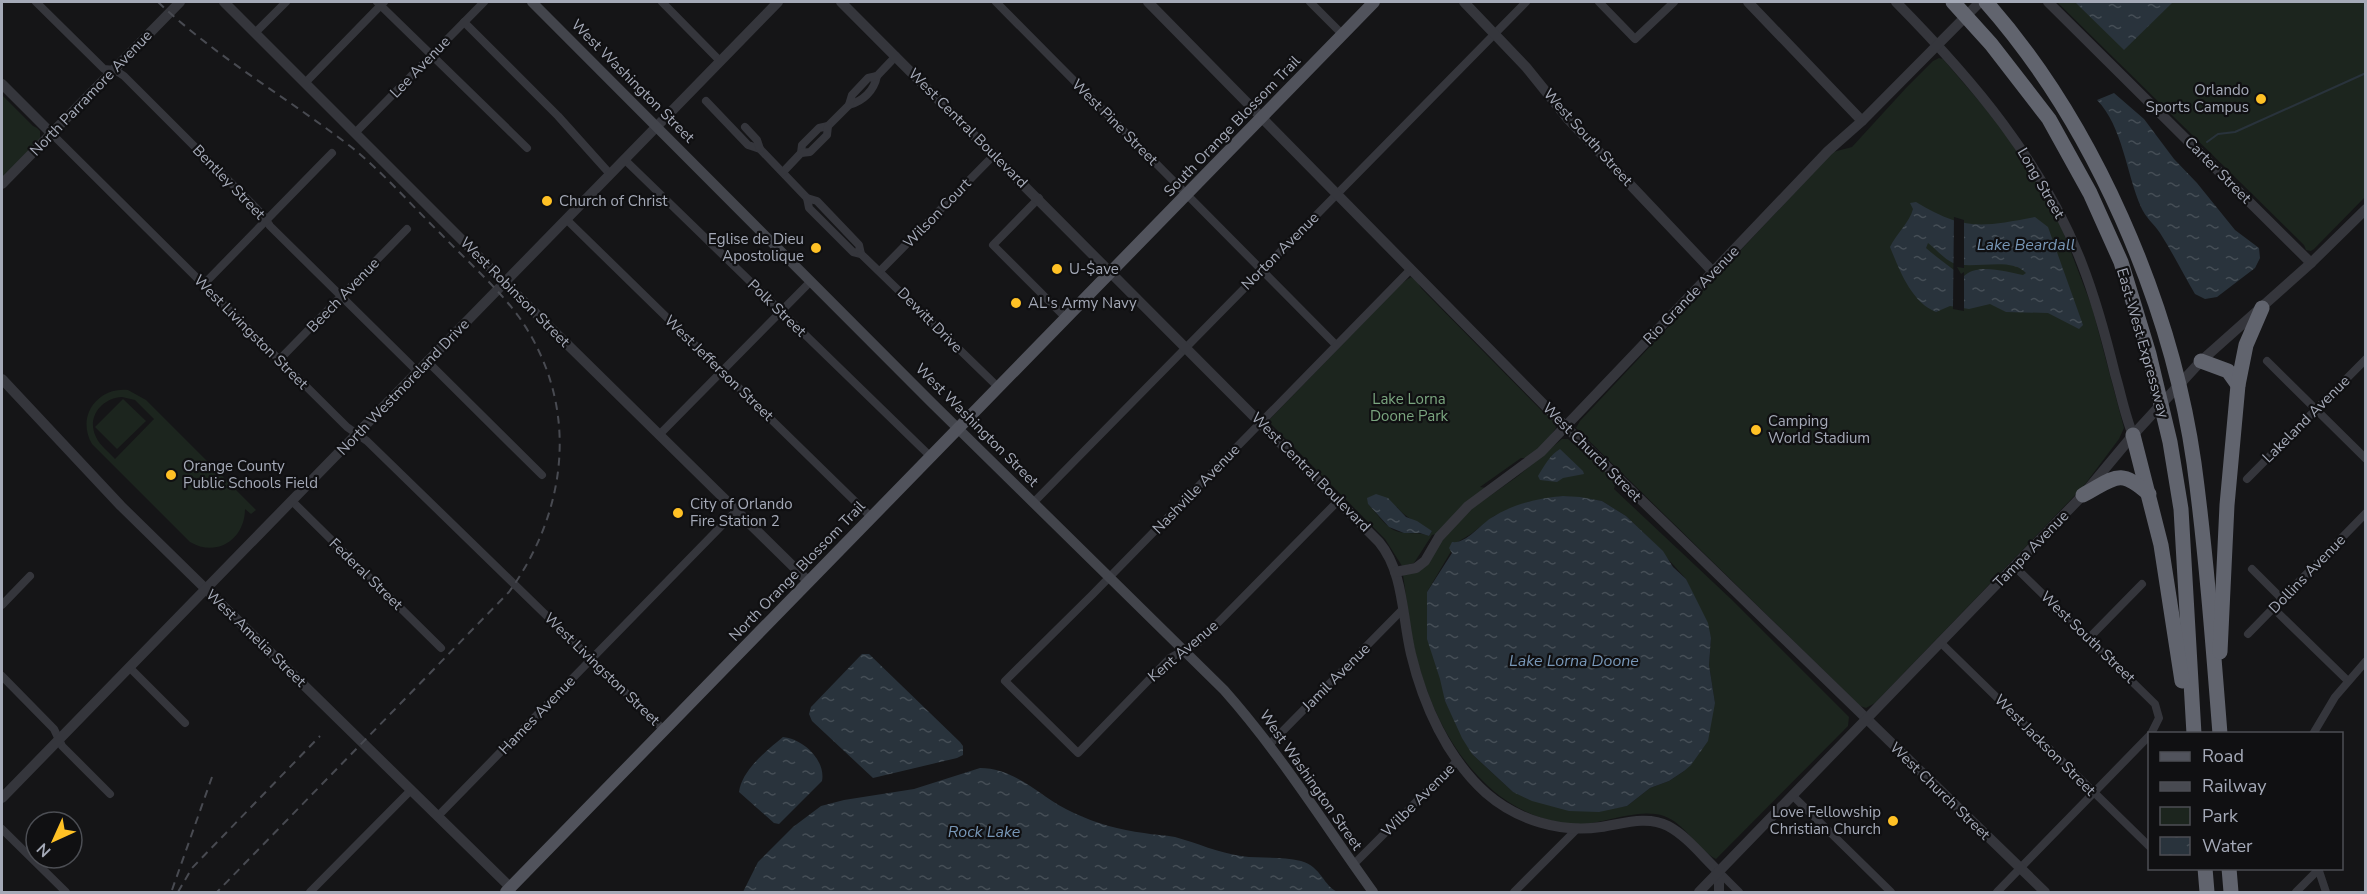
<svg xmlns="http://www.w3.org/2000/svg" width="2367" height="894" viewBox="0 0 2367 894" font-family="'Nunito Sans',sans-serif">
  <defs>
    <pattern id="water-ripples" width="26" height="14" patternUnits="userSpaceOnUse" patternTransform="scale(1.5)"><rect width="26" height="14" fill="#29333c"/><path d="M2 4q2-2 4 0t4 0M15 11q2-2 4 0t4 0" fill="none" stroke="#454e56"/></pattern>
  </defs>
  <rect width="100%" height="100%" fill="#151517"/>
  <g fill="#1c251e" fill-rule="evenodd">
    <polygon points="2057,2 2365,2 2365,197 2314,249 2311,251 2306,250 2304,245"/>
    <polygon points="1939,58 1943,59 1998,123 2036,180 2061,226 2092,307 2124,428 2119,439 2083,487 1875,703 1866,708 1860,706 1576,428 1580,421 1833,152 1852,147 1906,88 1933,61"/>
    <polygon points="2,95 33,126 37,128 40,131 40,139 2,178"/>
    <path d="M1411,277L1417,281L1421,288L1545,414L1548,415L1555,423L1556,428L1540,450L1530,458H1521L1480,487L1487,488L1440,533L1432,535L1414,563L1402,566L1385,539L1268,421L1402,283ZM1368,504L1397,507C1403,516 1422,526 1432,531L1429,536C1418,531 1407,535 1396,531C1384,526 1377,513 1368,504Z"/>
    <path d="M128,390L146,400L256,510L251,514L245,509C245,539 217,558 190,542L92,444C76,417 97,387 128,390ZM122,397L135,400L154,419L115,459C109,452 100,446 96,437C86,417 102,398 122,397Z"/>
    <polygon points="123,399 146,421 117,449 95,427"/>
    <path d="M1562,439H1568L1616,481L1614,489L1731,599L1849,717L1848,726L1716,859C1696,849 1686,824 1664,816C1635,807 1603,826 1573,824C1493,818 1443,745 1421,673C1411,642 1408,608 1403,575L1442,541L1467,512L1518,476ZM1563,496L1602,501L1626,516L1650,539L1686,579L1711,638L1709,665L1715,703L1684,771L1669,781L1650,788L1627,806L1614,808L1513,792L1472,754L1445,701L1427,592L1456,543L1471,534L1494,516L1528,502Z"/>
  </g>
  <g fill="url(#water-ripples)" fill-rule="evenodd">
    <polygon points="2075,2 2173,2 2124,50"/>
    <path d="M2114,93L2144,119L2174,159L2197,183L2235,230L2259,248L2260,258L2255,268L2217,297L2205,299L2195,294C2183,274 2173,253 2160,233C2154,224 2145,217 2141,207C2126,173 2123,127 2097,100Z"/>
    <path d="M1916,202C1964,231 1982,227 2035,217L2048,227L2083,325L2079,329L2048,313L2006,312L1990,304L1969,309L1950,306L1936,312C1911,302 1899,269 1890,247C1896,234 1910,222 1913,209L1910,203ZM1928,243C1936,249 1943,258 1953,263C1972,270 2012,256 2026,273L2023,275C2006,272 1977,262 1963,277C1951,267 1937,258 1926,248Z"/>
    <path d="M1560,449L1583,471L1584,474L1563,478L1557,482L1540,480L1538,476C1544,466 1550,455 1560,449Z"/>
    <polygon points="1376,494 1388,498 1406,517 1417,521 1432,531 1429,536 1420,533 1404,533 1389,527 1368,504 1367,498"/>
    <path d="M1563,496L1580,497L1602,501L1626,516L1663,551L1673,567L1686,579L1708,623L1711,638L1709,665L1715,703L1708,741L1691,765L1684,771L1669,781L1650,788L1627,806L1599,812L1569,811L1532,801L1513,792L1472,754L1462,738L1445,701L1440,679L1427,639V592L1452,553L1449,548L1452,542C1466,544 1480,525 1491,518C1513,504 1538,498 1563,496Z"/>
    <polygon points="862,654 869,654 960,742 963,746 963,755 957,758 873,778 812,721 809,714 811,707"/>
    <path d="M783,737C803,739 826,760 822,781L779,824L774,823L739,792C742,770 766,751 783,737Z"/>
    <path d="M980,768C1017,768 1042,799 1074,813C1095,823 1120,830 1144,833C1154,835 1165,835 1175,837C1197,843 1219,853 1241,856C1261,859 1281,856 1301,861C1322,867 1323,886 1338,892H743L758,862L793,827L821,806L844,800L914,789Z"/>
  </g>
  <polygon fill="#151517" points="1954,217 1964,220 1964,268 1957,267 1961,274 1964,272 1964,311 1953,309"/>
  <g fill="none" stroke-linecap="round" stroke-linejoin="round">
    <polyline stroke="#29333c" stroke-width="2" points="2207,142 2218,134 2235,132 2366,73"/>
    <g stroke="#35363c" stroke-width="8">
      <polyline points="36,2 104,69 115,70 124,76 262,214 270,226 417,371"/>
      <polyline points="377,2 527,148"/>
      <polyline points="662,2 720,61"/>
      <polyline points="996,2 1336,345"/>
      <polyline points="1310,2 1342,34"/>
      <polyline points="1599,2 1635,39 1674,2"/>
      <polyline points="464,22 558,116 610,174"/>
      <polyline points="255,33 286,2"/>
      <polyline points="305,83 384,2"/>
      <polyline points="706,101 748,145 760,149 807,198"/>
      <path d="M849,105C863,101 874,91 877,76"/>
      <polyline points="745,127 757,140 760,149"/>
      <polyline points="355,133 484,2"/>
      <polyline points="52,134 347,427 367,441 664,730"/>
      <polyline points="801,153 802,145 819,128 828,126 849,105 852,95 868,78 877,76 896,56"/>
      <polyline points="624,159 930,456"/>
      <polyline points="783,172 801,153 810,152 827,135 828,126"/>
      <polygon points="807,198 817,201 859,245 861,254 853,252 809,208"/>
      <polyline points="1039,198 993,245 1066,318"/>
      <polyline points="566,219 871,517"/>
      <polyline points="861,254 998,387"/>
      <polyline points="880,271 995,154"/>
      <polyline points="204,284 332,153"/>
      <polyline points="279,360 407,229"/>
      <polyline points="427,361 542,475"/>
      <polyline points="2267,361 2366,459"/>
      <polyline points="659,435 811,281"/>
      <polyline points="2247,479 2366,359"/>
      <polyline points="1339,500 1199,642 1170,658 1078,753 1005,681 1092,595 1411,269"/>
      <polyline points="292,501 441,648"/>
      <polyline points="1034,502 1526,2"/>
      <polyline points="2014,566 2155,704 2159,718 2151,734"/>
      <polyline points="2252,569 2282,599"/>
      <polyline points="2,605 30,576"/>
      <polyline points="2274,609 2347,680"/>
      <polyline points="2248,634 2366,513"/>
      <polyline points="2089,638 2142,584"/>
      <polyline points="1940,642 2150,847"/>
      <polyline points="129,667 185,723"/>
      <polyline points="2,676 54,729 62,746 110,794"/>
      <polyline points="2313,734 2335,697 2366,661"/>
      <polyline points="1270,744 1402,610"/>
      <polyline points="1792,795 1891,892"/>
      <polyline points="438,816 736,511"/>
      <polyline points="2,829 66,892"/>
      <polyline points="1353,865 1457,761"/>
      <polyline points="2318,868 2326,892"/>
      <polyline points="1719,872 1739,892"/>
      <polyline points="310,892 411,790"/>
      <polyline points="1514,892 1578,828"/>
      <polyline points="1997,892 2150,735"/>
      <polyline points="2296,892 2319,869"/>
    </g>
    <g stroke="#35363c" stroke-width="10">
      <polyline points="224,2 510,288 808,581"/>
      <path d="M841,2L1379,542C1404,572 1402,617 1411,654C1423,704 1447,758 1486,793C1517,820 1560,833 1601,827C1622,824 1647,815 1668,826C1687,836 1703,857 1719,872"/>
      <polyline points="1148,2 1565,426 2045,892"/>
      <polyline points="1464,2 1526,67 1568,119 1713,272"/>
      <polyline points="1748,2 1862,121"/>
      <path d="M1896,2C1972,79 2043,162 2082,264C2096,300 2106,337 2115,374C2121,394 2125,416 2133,435"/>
      <polyline points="2048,2 2311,263"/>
      <polyline points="2,84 52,134"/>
      <polyline points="2,184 180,2"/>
      <polyline points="2,379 121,506 511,888"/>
      <polyline points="1395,572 1416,568 1425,561 1439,537 1468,506 1541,452 1828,151 1862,121 1980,2"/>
      <polyline points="2,798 778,2"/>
      <polyline points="1719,872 1719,892"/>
      <polyline points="1699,892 2083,495 2133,435 2201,361 2311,263 2366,209"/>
    </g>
    <path stroke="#43454c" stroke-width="10" d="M532,2L932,403L1224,690C1280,753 1324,824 1373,892"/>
    <polyline stroke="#51535c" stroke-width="12" points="506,892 1374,2"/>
    <g stroke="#61646e" stroke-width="15">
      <polyline points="1953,2 1991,44 2049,119 2090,193 2121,262 2149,354 2170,442 2181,509 2194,734"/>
      <path d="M1986,2C2093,123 2171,302 2194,463C2206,552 2213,644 2220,734"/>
      <polyline points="2201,361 2228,371 2238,385"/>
      <polyline points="2133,435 2161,545 2182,681"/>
      <path d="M2083,495C2115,478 2119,467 2149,494"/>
      <polyline points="2220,652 2227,505 2238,385 2246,345 2262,308"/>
      <polyline points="2205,868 2207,892"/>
      <polyline points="2229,868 2231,892"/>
    </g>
    <g stroke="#484a51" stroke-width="2" stroke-dasharray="8 6" stroke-linecap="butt">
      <path d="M158,2C216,57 286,97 350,146C383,172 411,205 441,234C467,261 497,287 519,317C580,404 569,509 509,592L217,892"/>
      <polyline points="172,890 212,777"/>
      <polyline points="178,892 192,868 320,736"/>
    </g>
  </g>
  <g fill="#ffc125" stroke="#101012" stroke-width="2">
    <circle cx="2261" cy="99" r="6"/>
    <circle cx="547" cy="201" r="6"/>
    <circle cx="816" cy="248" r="6"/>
    <circle cx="1057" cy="269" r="6"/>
    <circle cx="1016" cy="303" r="6"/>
    <circle cx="1756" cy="430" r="6"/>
    <circle cx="171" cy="475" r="6"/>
    <circle cx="678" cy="513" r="6"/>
    <circle cx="1893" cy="821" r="6"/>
  </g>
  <g text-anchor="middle" stroke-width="4.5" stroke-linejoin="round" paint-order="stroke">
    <g font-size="15" fill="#a5aab8" stroke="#101012">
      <text transform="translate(420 67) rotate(-46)" y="5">Lee Avenue</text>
      <text transform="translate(633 81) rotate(45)" y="5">West Washington Street</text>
      <text transform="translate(91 93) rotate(-46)" y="5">North Parramore Avenue</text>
      <text transform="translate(1115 122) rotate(45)" y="5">West Pine Street</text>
      <text transform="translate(1232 126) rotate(-46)" y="5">South Orange Blossom Trail</text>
      <text transform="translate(968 128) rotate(45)" y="5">West Central Boulevard</text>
      <text transform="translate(1588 137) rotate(48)" y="5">West South Street</text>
      <text transform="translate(2218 170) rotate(45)" y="5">Carter Street</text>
      <text transform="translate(229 182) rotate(46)" y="5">Bentley Street</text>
      <text transform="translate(2041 183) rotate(60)" y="5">Long Street</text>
      <text transform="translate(937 213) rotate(-46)" y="5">Wilson Court</text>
      <text transform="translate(1280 251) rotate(-45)" y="5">Norton Avenue</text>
      <text transform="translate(515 292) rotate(45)" y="5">West Robinson Street</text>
      <text transform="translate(343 295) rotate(-46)" y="5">Beech Avenue</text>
      <text transform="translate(1691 295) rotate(-46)" y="5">Rio Grande Avenue</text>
      <text transform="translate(777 308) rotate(44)" y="5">Polk Street</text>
      <text transform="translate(930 320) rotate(45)" y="5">Dewitt Drive</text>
      <text transform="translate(251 332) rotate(45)" y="5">West Livingston Street</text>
      <text transform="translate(2143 343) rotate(74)" y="5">East-West Expressway</text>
      <text transform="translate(719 368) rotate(44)" y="5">West Jefferson Street</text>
      <text transform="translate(403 387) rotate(-46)" y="5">North Westmoreland Drive</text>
      <text transform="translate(2306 419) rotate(-45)" y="5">Lakeland Avenue</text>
      <text transform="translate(977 425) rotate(45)" y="5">West Washington Street</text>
      <text transform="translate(1592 452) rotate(45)" y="5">West Church Street</text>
      <text transform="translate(1311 472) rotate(45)" y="5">West Central Boulevard</text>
      <text transform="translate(1196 489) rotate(-46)" y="5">Nashville Avenue</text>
      <text transform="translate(2031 549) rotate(-46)" y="5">Tampa Avenue</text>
      <text transform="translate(797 571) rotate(-46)" y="5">North Orange Blossom Trail</text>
      <text transform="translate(366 574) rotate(44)" y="5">Federal Street</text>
      <text transform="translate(2307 574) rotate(-46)" y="5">Dollins Avenue</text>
      <text transform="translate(2088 637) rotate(44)" y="5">West South Street</text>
      <text transform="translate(256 638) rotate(44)" y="5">West Amelia Street</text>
      <text transform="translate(1183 651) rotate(-40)" y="5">Kent Avenue</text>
      <text transform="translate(602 669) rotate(44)" y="5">West Livingston Street</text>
      <text transform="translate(1336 677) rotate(-45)" y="5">Jamil Avenue</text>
      <text transform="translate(537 715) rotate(-46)" y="5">Hames Avenue</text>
      <text transform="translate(2045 745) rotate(45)" y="5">West Jackson Street</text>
      <text transform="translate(1311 780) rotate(55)" y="5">West Washington Street</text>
      <text transform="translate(1940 791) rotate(44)" y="5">West Church Street</text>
      <text transform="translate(1418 800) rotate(-45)" y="5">Wilbe Avenue</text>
    </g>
    <g font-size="15" fill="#a5aab8" stroke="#101012" text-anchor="start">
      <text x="2249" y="95" text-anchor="end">Orlando<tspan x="2249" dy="17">Sports Campus</tspan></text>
      <text x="559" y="206">Church of Christ</text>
      <text x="804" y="244" text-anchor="end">Eglise de Dieu<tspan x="804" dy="17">Apostolique</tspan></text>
      <text x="1069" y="274">U-$ave</text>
      <text x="1028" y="308">AL's Army Navy</text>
      <text x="1768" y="426">Camping<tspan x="1768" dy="17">World Stadium</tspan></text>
      <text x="183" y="471">Orange County<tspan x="183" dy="17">Public Schools Field</tspan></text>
      <text x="690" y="509">City of Orlando<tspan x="690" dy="17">Fire Station 2</tspan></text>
      <text x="1881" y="817" text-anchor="end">Love Fellowship<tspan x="1881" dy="17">Christian Church</tspan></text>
    </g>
    <g font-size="15" fill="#7aa57f" stroke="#101012">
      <text x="1409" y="404">Lake Lorna<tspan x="1409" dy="17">Doone Park</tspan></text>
    </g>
    <g font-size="16" font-style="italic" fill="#7897b7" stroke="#101012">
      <text x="2026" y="250">Lake Beardall</text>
      <text x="1574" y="666">Lake Lorna Doone</text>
      <text x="984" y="837">Rock Lake</text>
    </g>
  </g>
  <rect width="2367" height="894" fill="none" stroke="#a5aab8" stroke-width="6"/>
  <rect x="2148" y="732" width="195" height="138" fill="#101012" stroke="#4c4e54" stroke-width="1.5"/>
  <rect x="2160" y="752" width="30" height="9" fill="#51535c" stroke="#4c4e54" stroke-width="1.5"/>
  <text x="2202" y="762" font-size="18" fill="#a5aab8">Road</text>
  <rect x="2160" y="782" width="30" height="9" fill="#484a51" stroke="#4c4e54" stroke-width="1.5"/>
  <text x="2202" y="792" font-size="18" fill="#a5aab8">Railway</text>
  <rect x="2160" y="807" width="30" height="18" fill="#1c251e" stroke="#4c4e54" stroke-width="1.5"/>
  <text x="2202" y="822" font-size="18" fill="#a5aab8">Park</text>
  <rect x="2160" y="837" width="30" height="18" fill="url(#water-ripples)" stroke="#4c4e54" stroke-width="1.5"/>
  <text x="2202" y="852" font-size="18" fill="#a5aab8">Water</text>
  <g transform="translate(54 840) rotate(225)"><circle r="28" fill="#101012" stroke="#4c4e54" stroke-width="1.5"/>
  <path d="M0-4.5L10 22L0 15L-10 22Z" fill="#ffc125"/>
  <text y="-9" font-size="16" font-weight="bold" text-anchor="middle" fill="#a5aab8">N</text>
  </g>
</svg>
